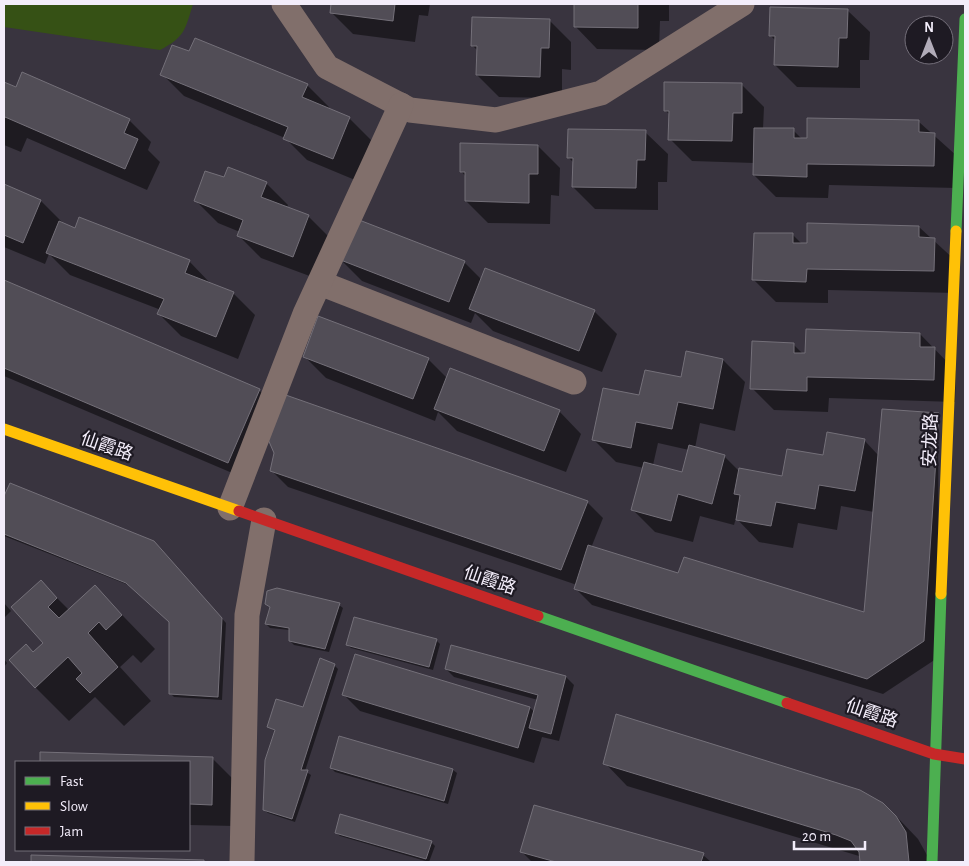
<svg xmlns="http://www.w3.org/2000/svg" width="969" height="866" viewBox="0 0 969 866" font-family="'Alegreya Sans','Noto Sans SC',sans-serif">
  <rect width="100%" height="100%" fill="#39343f"/>
  <path fill="#365115" d="M4,4H193C185,30 185,37 160,50L4,27Z"/>
  <g fill="#0007" fill-rule="evenodd">
    <polygon points="332,4 430,4 428,16 419,15 415,42 353,34 331,12"/>
    <polygon points="575,4 669,4 669,21 660,21 659,50 597,49 575,26"/>
    <polygon points="847,10 870,32 869,60 860,60 860,88 797,87 775,65 776,41 770,35"/>
    <polygon points="549,20 571,42 571,70 562,69 562,98 499,97 477,75 478,51 472,45"/>
    <polygon points="190,53 307,85 329,107 328,109 349,118 371,140 355,180 307,160 285,138 184,96 162,74"/>
    <polygon points="4,83 129,120 151,142 148,150 160,162 147,190 27,138 21,152 4,145"/>
    <polygon points="742,85 764,107 763,129 793,130 803,140 919,122 957,156 956,188 829,185 828,198 776,197 754,175 754,163 692,161 670,139 670,115 665,110"/>
    <polygon points="645,132 668,154 667,182 658,182 658,210 595,209 573,187 574,163 568,157"/>
    <polygon points="538,146 560,168 559,196 551,195 550,224 488,223 466,201 466,177 461,171"/>
    <polygon points="224,179 266,183 288,205 287,208 308,216 330,238 315,278 261,258 239,236 240,232 218,223 196,201"/>
    <polygon points="4,185 41,201 63,223 76,229 189,261 211,284 233,293 255,315 238,359 181,336 159,314 161,310 70,275 49,254 45,264 4,247"/>
    <polygon points="919,227 956,261 956,293 828,290 828,303 776,302 754,280 793,235 803,245 808,245"/>
    <polygon points="340,259 464,262 482,280 486,269 595,312 617,334 602,372 493,331 475,313 471,323 362,281"/>
    <path d="M4,282L259,390L276,407L587,502L603,518L591,548L679,575L865,613L874,512L841,506L837,530L798,523L793,548L759,542L736,518L734,525L700,516L693,542L655,532L633,510L644,468L616,462L594,440L640,397L723,360L745,382L735,431L700,423L695,448L724,456L739,471L783,478L824,457L864,440L879,456L938,414L939,657L883,694L592,605L576,589L577,585L288,487L272,471L276,453L265,429L244,478L4,376ZM658,443L689,450L683,473L653,465Z"/>
    <polygon points="920,334 956,371 955,402 829,398 828,412 774,410 752,388 793,344 804,355"/>
    <polygon points="304,356 428,359 447,378 559,411 581,434 566,472 457,431 438,412 435,421 326,378"/>
    <polygon points="10,485 158,547 226,623 222,700 174,697 170,693 171,622 131,586 4,536 4,499"/>
    <polygon points="41,582 69,610 95,587 155,649 141,663 133,655 120,667 151,701 124,726 95,697 69,721 35,687 33,654 45,643"/>
    <polygon points="4,603 11,611 4,618"/>
    <polygon points="267,604 339,605 343,608 329,652 294,645 290,641 290,630 270,628 266,624 271,608"/>
    <polygon points="436,640 440,644 433,670 351,648 347,645"/>
    <polygon points="452,646 566,677 574,685 559,741 542,737 534,763 360,711 344,695 356,656 530,708 535,712 538,700 454,677 446,669"/>
    <polygon points="4,659 7,663 4,667"/>
    <polygon points="334,665 338,669 305,771 311,775 295,822 268,813 264,810 276,732 268,726 304,709"/>
    <polygon points="340,738 453,770 457,773 448,804 335,772 331,768"/>
    <polygon points="42,753 213,759 235,781 234,826 189,825 189,762 41,762"/>
    <polygon points="605,763 896,816 918,839 927,855 928,862 861,862 859,856 627,786"/>
    <polygon points="336,833 431,842 435,846 429,862 340,836"/>
    <polygon points="522,852 703,855 711,862 532,862"/>
    <polygon points="32,856 204,861 205,862 32,862"/>
  </g>
  <g fill="#514d56" stroke="#747079">
    <polygon points="331,4 395,4 393,21 330,13"/>
    <polygon points="574,4 638,4 638,28 574,27"/>
    <polygon points="770,7 848,9 847,38 839,38 838,67 774,65 775,36 769,36"/>
    <polygon points="472,17 550,19 549,48 541,48 540,77 476,75 477,46 471,46"/>
    <polygon points="195,38 308,84 302,97 350,117 333,159 283,139 288,127 160,75 172,45 189,51"/>
    <polygon points="22,72 130,119 124,133 138,139 125,169 5,117 4,119 4,82 16,87"/>
    <polygon points="664,82 742,83 742,113 733,113 732,141 668,140 669,111 664,111"/>
    <polygon points="807,118 919,120 919,132 935,133 934,166 807,164 807,177 753,175 754,128 794,128 794,138 807,138"/>
    <polygon points="568,129 646,130 645,160 637,160 636,188 572,187 573,158 567,158"/>
    <polygon points="460,143 538,145 538,174 529,174 529,203 465,201 465,172 460,172"/>
    <polygon points="228,167 267,182 261,197 309,215 293,257 237,236 243,220 194,201 205,171 224,177"/>
    <polygon points="4,184 41,200 23,243 4,235"/>
    <polygon points="79,217 190,260 185,273 234,292 216,337 157,314 164,299 46,253 59,221 75,228"/>
    <polygon points="354,218 465,261 449,302 338,259"/>
    <polygon points="807,223 919,226 919,237 935,238 934,271 807,269 806,282 752,280 754,233 793,233 793,243 807,243"/>
    <polygon points="485,268 595,310 579,351 469,309"/>
    <polygon points="4,280 260,389 228,463 4,368"/>
    <polygon points="318,316 429,358 413,399 303,357"/>
    <polygon points="806,329 920,333 920,347 935,347 934,380 807,377 807,391 750,389 752,341 794,343 794,353 805,353"/>
    <polygon points="686,351 723,359 713,409 678,402 672,429 636,422 631,448 592,440 603,388 639,395 645,370 681,377"/>
    <polygon points="450,368 560,410 544,451 434,409"/>
    <polygon points="280,393 588,501 561,570 270,471 274,453 264,430"/>
    <polygon points="882,409 939,413 924,641 867,679 574,589 588,545 678,573 684,557 864,612"/>
    <polygon points="827,432 865,439 855,491 819,485 815,509 776,502 771,526 736,520 740,495 734,494 739,468 782,476 787,449 823,455"/>
    <polygon points="689,445 725,455 712,504 678,494 671,521 631,510 644,462 682,472"/>
    <polygon points="10,483 154,541 222,618 218,697 169,694 169,622 126,583 4,534 4,496"/>
    <polygon points="41,580 57,598 48,607 59,618 95,585 122,615 106,630 99,622 88,633 118,667 90,693 76,679 82,673 68,657 35,688 9,660 26,644 33,652 43,643 11,607"/>
    <polygon points="277,588 340,603 325,649 289,641 289,628 265,624 270,607 265,604 267,591"/>
    <polygon points="354,617 437,639 429,667 346,645"/>
    <polygon points="451,645 566,676 551,734 529,728 538,695 445,669"/>
    <polygon points="355,654 530,707 518,748 342,695"/>
    <polygon points="320,658 335,664 301,770 308,770 292,819 263,810 265,760 275,730 267,727 276,699 303,707"/>
    <polygon points="616,714 860,790 883,803 896,816 906,832 909,862 860,862 859,852 851,841 836,835 603,764"/>
    <polygon points="339,736 453,769 444,801 330,768"/>
    <polygon points="40,752 213,757 212,805 189,804 189,762 40,762"/>
    <polygon points="534,805 704,853 701,862 556,862 520,852"/>
    <polygon points="340,814 432,841 426,859 335,833"/>
    <polygon points="31,855 204,860 204,862 31,862"/>
  </g>
  <g fill="none" stroke-linecap="round" stroke-linejoin="round">
    <g stroke="#816f6b" stroke-width="25">
      <polyline points="284,4 327,67 410,110 496,120 601,93 742,4"/>
      <polyline points="320,283 574,382"/>
      <polyline points="230,508 305,314 401,105"/>
      <polyline points="242,862 247,615 264,520"/>
    </g>
    <g stroke="#4caf50" stroke-width="11">
      <polyline points="956,231 965,19"/>
      <polyline points="538,616 787,703"/>
      <polyline points="932,862 941,594"/>
    </g>
    <g stroke="#ffc107" stroke-width="11">
      <polyline points="4,429 239,511"/>
      <polyline points="941,594 956,231"/>
    </g>
    <g stroke="#c62828" stroke-width="11">
      <polyline points="239,511 538,616"/>
      <polyline points="787,703 934,754 965,759"/>
    </g>
  </g>
  <g text-anchor="middle" stroke-width="4.5" stroke-linejoin="round" paint-order="stroke">
    <g font-size="18" fill="#f3edfa" stroke="#1e1a23">
      <text transform="translate(930 440) rotate(-88)" y="6">安龙路</text>
      <text transform="translate(107 446) rotate(19)" y="6">仙霞路</text>
      <text transform="translate(490 580) rotate(19)" y="6">仙霞路</text>
      <text transform="translate(872 713) rotate(19)" y="6">仙霞路</text>
    </g>
  </g>
  <rect width="969" height="866" fill="none" stroke="#f3edfa" stroke-width="10"/>
  <rect x="15" y="761" width="175" height="90" fill="#1e1a23" stroke="#736e79"/>
  <rect x="25" y="777" width="25" height="8" fill="#4caf50" stroke="#736e79"/>
  <text x="60" y="786" font-size="15" fill="#f3edfa">Fast</text>
  <rect x="25" y="802" width="25" height="8" fill="#ffc107" stroke="#736e79"/>
  <text x="60" y="811" font-size="15" fill="#f3edfa">Slow</text>
  <rect x="25" y="827" width="25" height="8" fill="#c62828" stroke="#736e79"/>
  <text x="60" y="836" font-size="15" fill="#f3edfa">Jam</text>
  <g transform="translate(929 40)"><circle r="24" fill="#1e1a23" stroke="#736e79"/>
  <path d="M0-4L9 19L0 12L-9 19Z" fill="#b2acb9"/>
  <text y="-8" font-size="14" font-weight="bold" text-anchor="middle" fill="#f3edfa">N</text>
  </g>
  <path d="M794 841v8h71v-8" fill="none" stroke="#f3edfa" stroke-width="2.5"/>
  <text x="802" y="841" font-size="15" fill="#f3edfa" stroke="#1e1a23" stroke-width="4" paint-order="stroke">20 m</text>
</svg>
